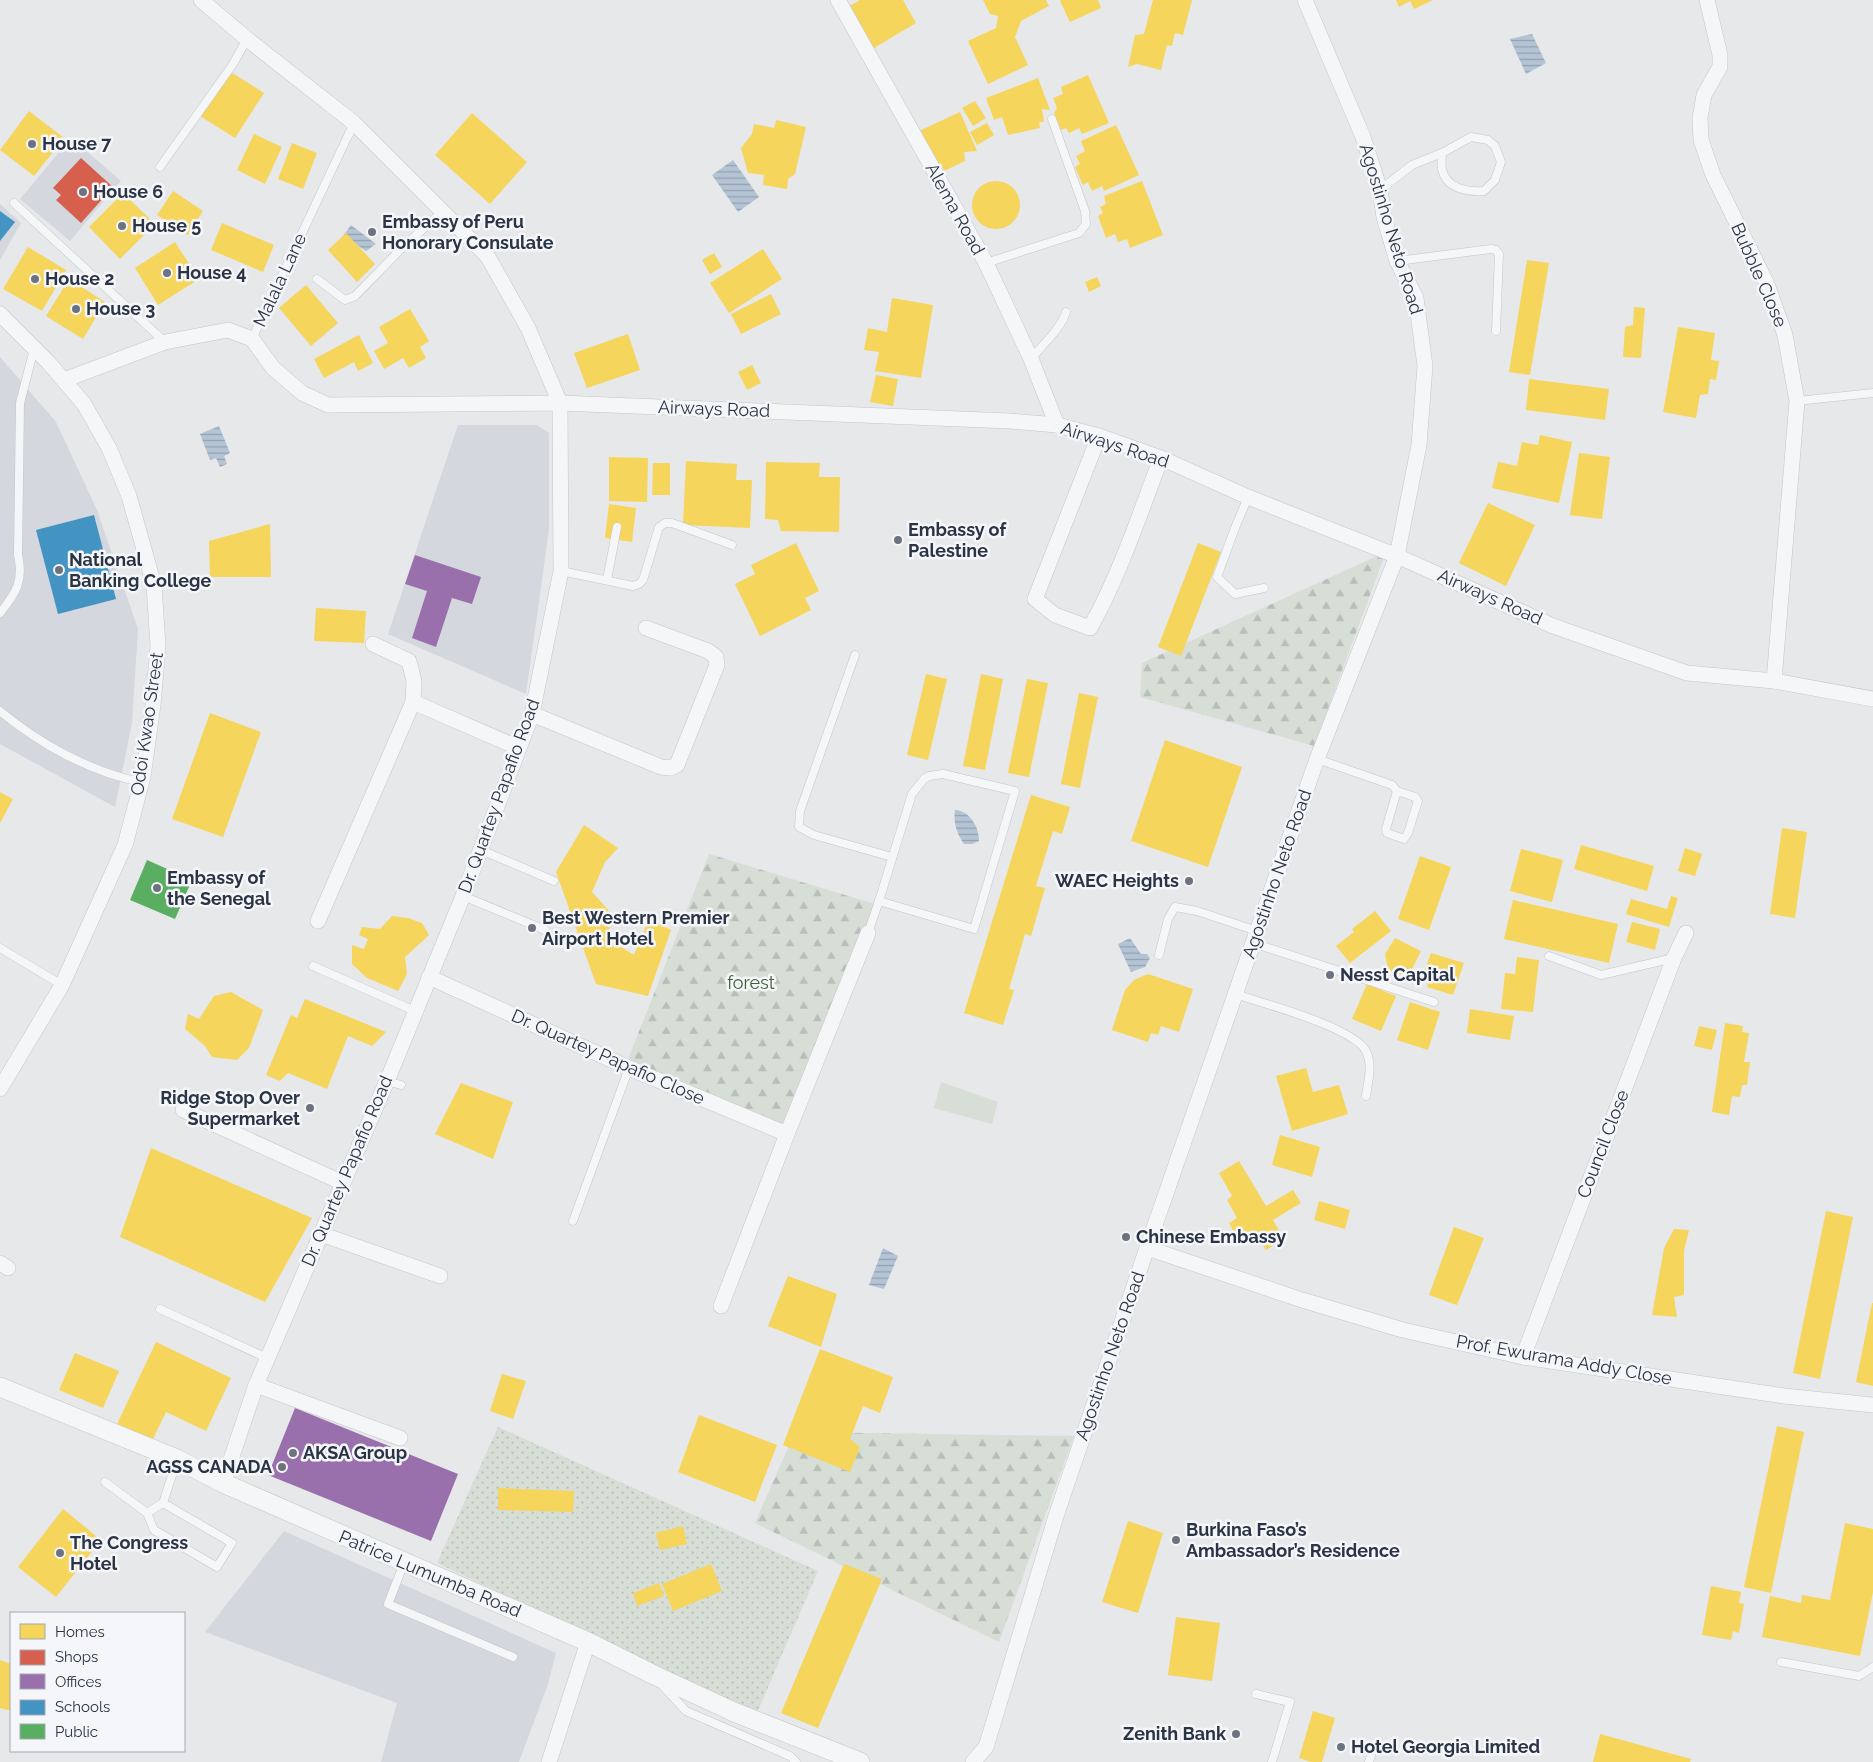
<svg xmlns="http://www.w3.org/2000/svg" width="1873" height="1762" viewBox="0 0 1873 1762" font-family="Raleway,sans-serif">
  <defs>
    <pattern id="forest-firs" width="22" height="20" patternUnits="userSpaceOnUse" patternTransform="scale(1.25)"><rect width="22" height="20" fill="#d6ded6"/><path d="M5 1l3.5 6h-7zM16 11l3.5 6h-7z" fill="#b8bfb9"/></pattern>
    <pattern id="park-dots" width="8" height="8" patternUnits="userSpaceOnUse" patternTransform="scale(1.25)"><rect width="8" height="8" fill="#d6ded6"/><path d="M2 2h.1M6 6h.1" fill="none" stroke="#b8bfb9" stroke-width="1.8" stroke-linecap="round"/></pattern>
    <pattern id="water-rules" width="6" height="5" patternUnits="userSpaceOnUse" patternTransform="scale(1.25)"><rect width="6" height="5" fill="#b4c4d5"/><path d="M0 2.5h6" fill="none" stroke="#93a0af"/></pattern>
  </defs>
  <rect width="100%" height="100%" fill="#e6e8ea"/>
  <g fill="#d4d7dd">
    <polygon points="71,138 121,181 70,241 20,199"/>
    <polygon points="0,204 21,223 0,260"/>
    <polygon points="0,357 56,422 97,510 138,629 132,723 115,807 0,744"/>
    <polygon points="458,425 537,425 549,433 549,530 526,694 388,634"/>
    <polygon points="284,1531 556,1653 548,1684 519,1762 381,1762 397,1703 205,1632"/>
  </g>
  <polygon fill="#d6ded6" points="941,1082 998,1102 992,1124 934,1108"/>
  <g fill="url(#forest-firs)">
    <polygon points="1386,552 1314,746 1140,697 1142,663"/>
    <polygon points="709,854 875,904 785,1131 627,1062"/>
    <polygon points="795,1432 1074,1436 999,1642 755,1523"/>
  </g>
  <polygon fill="url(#park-dots)" points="498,1427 818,1571 757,1713 437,1563"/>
  <g fill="url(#water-rules)">
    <polygon points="1532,34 1546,63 1526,74 1510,39"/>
    <polygon points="733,160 759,197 738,212 712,175"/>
    <polygon points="351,225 376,244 366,251 343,236"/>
    <polygon points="219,426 230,453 224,456 227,464 220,467 216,458 210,460 200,434"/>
    <path d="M955,810C970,811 979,827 979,841L972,844H964C957,834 953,823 955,810Z"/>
    <polygon points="1130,938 1141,954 1147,954 1150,958 1145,967 1131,972 1118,944"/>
    <polygon points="883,1248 898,1256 884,1289 869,1285"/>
  </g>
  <g fill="#f6d55c">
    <polygon points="860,0 903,0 916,23 864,54 839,12"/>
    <polygon points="983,0 1046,0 1049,6 1021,21 1015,37 1028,65 988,84 968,41 996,28 998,16 990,14"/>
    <polygon points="1062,0 1098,0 1101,8 1070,22 1060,1"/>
    <polygon points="1153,0 1192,0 1183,35 1175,33 1172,46 1167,45 1161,70 1137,64 1128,67 1135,35 1144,34"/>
    <polygon points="1396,0 1433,0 1414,9 1410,1 1399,7"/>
    <polygon points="229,71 264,93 235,138 200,116"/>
    <polygon points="1088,75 1109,123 1082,134 1079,128 1069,133 1066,128 1061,130 1054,113 1057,108 1053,98 1063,94 1061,87"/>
    <polygon points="1038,78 1050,110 1042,109 1044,122 1039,122 1040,128 1008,135 1002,117 994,120 986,98"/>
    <polygon points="975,101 986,118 973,126 962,108"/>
    <polygon points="29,111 64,138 34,176 0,150"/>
    <polygon points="960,112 977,151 964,152 965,161 944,171 941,163 932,166 917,132"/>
    <polygon points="472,113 527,162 490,204 435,155"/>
    <polygon points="776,120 806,127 795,174 788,179 787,189 763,185 764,175 748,173 741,148 752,134 754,124 774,128"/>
    <polygon points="987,123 994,135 977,145 970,132"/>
    <polygon points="1116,125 1139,175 1104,191 1102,186 1092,191 1088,182 1083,185 1075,167 1080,164 1076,156 1085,151 1081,141"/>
    <polygon points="254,134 282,147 265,184 237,170"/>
    <polygon points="292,143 317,153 303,189 278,179"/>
    <polygon points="1142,181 1163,235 1130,248 1127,239 1118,242 1115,234 1106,238 1098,216 1103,213 1100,207 1106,204 1104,196"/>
    <circle cx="996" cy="205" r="24"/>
    <polygon points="173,191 203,211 188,235 157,215"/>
    <polygon points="123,193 155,224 120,259 89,227"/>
    <polygon points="222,223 274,245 263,272 211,250"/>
    <polygon points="346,233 375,264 357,282 328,250"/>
    <polygon points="175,242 199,279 158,305 135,268"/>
    <polygon points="28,247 66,270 42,311 3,289"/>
    <polygon points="763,249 782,279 729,313 710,283"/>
    <polygon points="714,253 722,267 710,274 702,260"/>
    <polygon points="1527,260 1549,263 1530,375 1509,372"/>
    <polygon points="1097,277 1101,286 1089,292 1085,282"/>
    <polygon points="69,279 105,302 83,339 46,316"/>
    <polygon points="306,285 338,323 311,346 279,308"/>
    <polygon points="771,294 781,314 741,334 731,314"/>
    <polygon points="892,298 933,305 921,378 875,371 879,352 864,350 868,328 887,332"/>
    <polygon points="1634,307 1645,308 1641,358 1623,357 1625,327 1633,325"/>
    <polygon points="410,309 429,341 420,347 426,358 409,368 403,358 384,369 374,351 388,343 379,327"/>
    <polygon points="1678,327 1715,333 1711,360 1719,361 1716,380 1710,379 1708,394 1700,395 1696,418 1663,412"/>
    <polygon points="628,334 640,370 587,388 574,353"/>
    <polygon points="359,335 373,363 358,371 354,362 324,378 314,359"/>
    <polygon points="752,365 761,383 747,390 738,372"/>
    <polygon points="876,375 898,379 893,406 870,402"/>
    <polygon points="1529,379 1609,389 1605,420 1526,410"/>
    <polygon points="1540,435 1572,442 1559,503 1492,488 1498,462 1517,466 1522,442 1538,445"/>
    <polygon points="1579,453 1610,457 1602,519 1570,515"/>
    <polygon points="609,457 648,458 647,502 609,501"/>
    <polygon points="686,461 737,464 736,480 752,480 750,528 683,525"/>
    <polygon points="766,462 820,463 819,477 840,477 839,532 781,531 778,520 765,519"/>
    <polygon points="653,463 670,463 670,495 652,495"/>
    <polygon points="1488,503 1535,525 1506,586 1459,563"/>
    <polygon points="609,504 636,508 632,542 605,538"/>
    <polygon points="270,524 271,577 210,577 209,541"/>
    <polygon points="796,543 819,591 805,598 811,610 760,636 735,584 755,574 751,565"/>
    <polygon points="1198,543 1221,552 1181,656 1158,647"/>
    <polygon points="316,608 366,611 364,643 314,641"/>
    <polygon points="926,674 947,679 928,760 907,755"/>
    <polygon points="981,674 1003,679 985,770 963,766"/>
    <polygon points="1027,679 1048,683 1029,777 1008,773"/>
    <polygon points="1079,693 1098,697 1080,788 1061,784"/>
    <polygon points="210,713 261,732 223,837 172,819"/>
    <polygon points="1165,740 1242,767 1208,867 1131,841"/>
    <polygon points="0,792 13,799 0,823"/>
    <polygon points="1031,795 1070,807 1062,834 1053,831 1036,886 1045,888 1031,936 1025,934 1009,989 1014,990 1003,1025 964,1013"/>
    <polygon points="584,825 618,848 605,862 592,892 609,911 610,940 634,955 649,919 671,930 648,996 596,984 556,872"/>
    <polygon points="1782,828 1807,832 1795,918 1770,914"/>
    <polygon points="1581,845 1654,866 1647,891 1574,869"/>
    <polygon points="1685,848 1702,854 1695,876 1678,871"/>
    <polygon points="1521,849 1563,860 1552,902 1510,891"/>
    <polygon points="1420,856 1451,867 1429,930 1398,919"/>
    <polygon points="1671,896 1678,898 1669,927 1626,914 1631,899 1667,909"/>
    <polygon points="1513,900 1618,924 1609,963 1504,939"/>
    <polygon points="1375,911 1391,931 1350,963 1336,946 1354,932 1352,929"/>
    <polygon points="392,916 408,918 422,923 429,935 405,957 407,974 398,991 367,978 352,964 352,945 364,949 368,939 359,935 362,927 380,929"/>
    <polygon points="1632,922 1660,929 1655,950 1626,942"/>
    <polygon points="1395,938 1421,951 1409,975 1398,974 1388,970 1385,954"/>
    <polygon points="1431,953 1464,963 1453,995 1427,987 1431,974 1424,972"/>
    <polygon points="1517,957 1539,960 1533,1012 1501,1009 1505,973 1515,974"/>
    <polygon points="1148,974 1193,989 1179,1032 1161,1026 1158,1035 1151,1033 1148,1042 1112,1030 1125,990 1134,980"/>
    <polygon points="1367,984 1396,996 1381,1031 1352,1019"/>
    <polygon points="231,992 263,1010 249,1048 237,1060 212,1057 205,1046 185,1029 188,1014 199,1019 214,996"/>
    <polygon points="305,999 386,1032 372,1046 348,1036 327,1089 288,1073 280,1081 266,1075 291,1015 297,1018"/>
    <polygon points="1410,1002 1440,1012 1428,1050 1397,1040"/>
    <polygon points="1470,1009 1514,1016 1510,1040 1467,1033"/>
    <polygon points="1725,1023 1743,1026 1742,1032 1749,1033 1744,1062 1750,1062 1747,1085 1742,1085 1740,1097 1732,1096 1729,1115 1712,1112"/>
    <polygon points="1699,1026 1717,1030 1712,1050 1694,1046"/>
    <polygon points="1306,1068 1313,1092 1339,1085 1348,1114 1292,1131 1276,1076"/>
    <polygon points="461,1083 513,1102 493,1159 435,1134"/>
    <polygon points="1280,1135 1320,1147 1312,1177 1272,1165"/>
    <polygon points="151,1148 312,1218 265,1302 120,1237"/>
    <polygon points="1239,1161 1266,1206 1293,1190 1301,1203 1273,1220 1284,1239 1266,1250 1256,1234 1240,1244 1229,1223 1237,1218 1227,1200 1232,1196 1219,1173"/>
    <polygon points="1319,1201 1350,1210 1345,1229 1314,1220"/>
    <polygon points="1826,1211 1853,1217 1820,1379 1793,1373"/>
    <polygon points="1454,1227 1484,1238 1457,1305 1429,1295"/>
    <polygon points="1674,1229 1689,1230 1684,1251 1684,1295 1674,1297 1677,1317 1652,1315 1664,1248"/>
    <polygon points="788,1276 837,1294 821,1347 768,1326"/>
    <polygon points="1872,1303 1873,1303 1873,1386 1856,1382"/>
    <polygon points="156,1342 231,1378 206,1431 166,1412 152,1441 117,1424"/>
    <polygon points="820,1349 893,1377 880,1413 863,1406 850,1439 860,1447 850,1472 783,1445"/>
    <polygon points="75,1353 119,1371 103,1408 59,1390"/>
    <polygon points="502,1374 526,1381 513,1419 490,1411"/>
    <polygon points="699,1415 777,1445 755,1502 678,1472"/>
    <polygon points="1777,1426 1804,1432 1771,1593 1744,1587"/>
    <polygon points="498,1488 574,1491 573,1512 498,1510"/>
    <polygon points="63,1509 101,1540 56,1597 18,1567"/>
    <polygon points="1128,1521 1163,1533 1138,1613 1102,1602"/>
    <polygon points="1845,1523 1873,1529 1873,1592 1860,1656 1762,1637 1770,1596 1801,1603 1802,1595 1830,1600"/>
    <polygon points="683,1526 687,1544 660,1550 656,1533"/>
    <polygon points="711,1564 722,1591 673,1611 662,1584"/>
    <polygon points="844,1564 882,1579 818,1728 781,1713"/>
    <polygon points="659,1583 664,1596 637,1606 633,1593"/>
    <polygon points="1711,1586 1741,1592 1739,1603 1744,1604 1739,1633 1733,1631 1731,1640 1702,1635"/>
    <polygon points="1176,1617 1220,1623 1212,1681 1168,1675"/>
    <polygon points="0,1660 11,1664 11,1711 0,1708"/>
    <polygon points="1313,1711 1335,1718 1322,1762 1311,1762 1299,1758"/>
    <polygon points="1600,1734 1691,1759 1690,1762 1593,1762"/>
  </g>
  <polygon fill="#d6604d" points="81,158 113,187 81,223 56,200 61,195 53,188"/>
  <g fill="#9970ab">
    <polygon points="415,555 481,577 472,604 452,598 436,647 412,638 427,591 405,584"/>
    <polygon points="295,1408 458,1474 431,1541 268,1475"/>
  </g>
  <g fill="#4393c3">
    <polygon points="0,211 15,222 0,241"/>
    <polygon points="94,515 116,599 58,614 36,530"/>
  </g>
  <polygon fill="#5aae61" points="147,860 192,880 175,919 130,900"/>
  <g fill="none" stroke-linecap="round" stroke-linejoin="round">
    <g stroke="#c4c6c8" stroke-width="9">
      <g id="service">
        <polyline points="160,167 233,64 247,39"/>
        <path d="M1380,190L1412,165L1442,153L1471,137L1488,140L1495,146L1501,162L1495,180L1484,191C1468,192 1446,189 1442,169C1441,164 1442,158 1442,153"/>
        <polyline points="14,203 165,342"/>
        <polyline points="1397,261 1491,249 1496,250 1499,254 1496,331"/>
        <polyline points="986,263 1079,233 1086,224 1085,211 1052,119"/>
        <polyline points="317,279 345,300 355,296 404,246 443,211"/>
        <polyline points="252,339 354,123"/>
        <path d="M1031,359C1042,345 1061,329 1066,312"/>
        <polyline points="1797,401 1873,393"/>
        <polyline points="1248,497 1235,528 1217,577 1235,594 1264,588"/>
        <polyline points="561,571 633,586 639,584 643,580 659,527 665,523 672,523 732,545"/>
        <polyline points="607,580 617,527"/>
        <path d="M0,613C16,593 24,581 18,555L20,403L34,349"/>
        <polyline points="855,655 800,811 799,827 814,835 892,857"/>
        <path d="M0,711C40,744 90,772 141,782"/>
        <polyline points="1317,759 1392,785 1397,791 1386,829 1387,833 1404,839 1408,833 1418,801 1415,797 1397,791"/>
        <polygon points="943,774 1015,791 974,929 879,901 912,794 924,779 929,776"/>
        <polyline points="481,850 554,881"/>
        <polyline points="463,896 545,930"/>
        <polyline points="868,933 879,901"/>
        <polyline points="1253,943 1434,1002"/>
        <polyline points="0,948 62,985"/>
        <polyline points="1159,955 1168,919 1175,907 1197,911 1257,931"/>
        <polyline points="1549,956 1601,975 1674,958"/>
        <polyline points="313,966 415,1011"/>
        <path d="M1235,994C1262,1003 1353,1027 1366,1051C1373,1064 1368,1082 1366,1096"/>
        <polyline points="387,1081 401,1085"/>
        <polyline points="573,1221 629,1068"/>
        <polyline points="160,1309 267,1358"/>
        <polyline points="105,1482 147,1513"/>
        <polyline points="163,1503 232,1543 217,1567 154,1530 147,1513 163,1503 177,1460"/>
        <polyline points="404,1563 388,1604 513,1657"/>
        <polyline points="1781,1662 1859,1676 1873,1667"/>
        <polyline points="661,1684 686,1711 790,1756 796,1762"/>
        <polyline points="1256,1694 1290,1702 1272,1762"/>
        <polyline points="1369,1762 1373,1749"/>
      </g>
    </g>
    <g stroke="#c4c6c8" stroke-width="16">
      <g id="minor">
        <polyline points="201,0 247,39 354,123 488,257 528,328 560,403 561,571 532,714 463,896 387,1081 256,1385 223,1483"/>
        <polyline points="838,0 986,263 1031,359 1057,425"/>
        <polyline points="1707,0 1720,55 1720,67 1704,95 1700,118 1701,140 1713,175 1767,284 1785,335 1797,401 1774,681"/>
        <polyline points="0,314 48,362 84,404 109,448 129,496 154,585 158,646 153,705 143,777 125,845 62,985 0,1089"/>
        <polyline points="64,380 165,342 228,330 252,339 273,368 302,393 328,405 560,403 1010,421 1057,425 1099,436 1161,458 1248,497 1397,556 1553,626 1687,673 1774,681 1873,699"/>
        <path d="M1099,436L1035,599L1055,615L1090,628C1120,574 1139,516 1161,458"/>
        <polyline points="413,702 519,748"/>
        <polyline points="532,714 661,767 670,768 677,765 717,665 716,657 708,651 646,628"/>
        <polyline points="318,921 413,702 414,681 409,661 373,644"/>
        <polyline points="429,977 629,1068 787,1134"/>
        <polyline points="183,1110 343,1183"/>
        <polyline points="321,1234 440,1276"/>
        <polyline points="1147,1248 1302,1300 1403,1330 1523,1357 1784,1396 1873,1405"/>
        <polyline points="0,1263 8,1268"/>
        <polyline points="721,1306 787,1134 868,933"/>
        <polyline points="1523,1357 1674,958 1686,933"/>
        <polyline points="256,1385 400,1438"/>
        <polyline points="549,1762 588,1642"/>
        <polyline points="973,1762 986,1747 1056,1516 1147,1248 1317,759 1397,556 1419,445 1425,366 1416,298 1397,261 1384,217 1380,190 1363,137 1305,0"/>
      </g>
    </g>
    <g stroke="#c4c6c8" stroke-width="20">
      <polyline id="tertiary" points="0,1387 177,1459 223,1483 588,1642 654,1675 734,1712 860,1762"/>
    </g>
    <use href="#service" stroke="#f5f6f7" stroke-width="8"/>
    <use href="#minor" stroke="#f5f6f7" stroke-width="15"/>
    <use href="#tertiary" stroke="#f5f6f7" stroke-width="19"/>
  </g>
  <g fill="#6c737f" stroke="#f4f6f9" stroke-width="2">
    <circle cx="32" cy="144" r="5"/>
    <circle cx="83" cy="192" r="5"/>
    <circle cx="122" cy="226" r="5"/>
    <circle cx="372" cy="232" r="5"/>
    <circle cx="167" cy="273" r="5"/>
    <circle cx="35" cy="279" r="5"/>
    <circle cx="76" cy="309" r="5"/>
    <circle cx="898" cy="540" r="5"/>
    <circle cx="59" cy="570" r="5"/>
    <circle cx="1189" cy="881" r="5"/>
    <circle cx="157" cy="888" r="5"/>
    <circle cx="532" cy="928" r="5"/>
    <circle cx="1330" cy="975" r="5"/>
    <circle cx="310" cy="1108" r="5"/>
    <circle cx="1126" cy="1237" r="5"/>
    <circle cx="293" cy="1453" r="5"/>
    <circle cx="282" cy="1467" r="5"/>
    <circle cx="1176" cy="1540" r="5"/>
    <circle cx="60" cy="1553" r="5"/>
    <circle cx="1236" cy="1734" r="5"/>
    <circle cx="1341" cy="1747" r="5"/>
  </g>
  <g text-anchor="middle" stroke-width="5" stroke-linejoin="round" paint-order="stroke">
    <g font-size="18" font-weight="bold" fill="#2b3445" stroke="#f4f6f9" text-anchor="start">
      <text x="42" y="150">House 7</text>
      <text x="93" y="198">House 6</text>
      <text x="382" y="228">Embassy of Peru<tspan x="382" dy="21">Honorary Consulate</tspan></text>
      <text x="132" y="232">House 5</text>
      <text x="177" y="279">House 4</text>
      <text x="45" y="285">House 2</text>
      <text x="86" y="315">House 3</text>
      <text x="908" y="536">Embassy of<tspan x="908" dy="21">Palestine</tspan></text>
      <text x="69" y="566">National<tspan x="69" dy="21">Banking College</tspan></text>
      <text x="167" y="884">Embassy of<tspan x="167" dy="21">the Senegal</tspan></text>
      <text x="1179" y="887" text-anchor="end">WAEC Heights</text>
      <text x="542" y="924">Best Western Premier<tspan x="542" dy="21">Airport Hotel</tspan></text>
      <text x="1340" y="981">Nesst Capital</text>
      <text x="300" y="1104" text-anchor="end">Ridge Stop Over<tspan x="300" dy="21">Supermarket</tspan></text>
      <text x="1136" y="1243">Chinese Embassy</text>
      <text x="303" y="1459">AKSA Group</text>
      <text x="272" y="1473" text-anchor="end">AGSS CANADA</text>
      <text x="1186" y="1536">Burkina Faso’s<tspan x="1186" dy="21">Ambassador’s Residence</tspan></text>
      <text x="70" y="1549">The Congress<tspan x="70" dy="21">Hotel</tspan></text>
      <text x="1226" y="1740" text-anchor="end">Zenith Bank</text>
      <text x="1351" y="1753">Hotel Georgia Limited</text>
    </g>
    <g font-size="18" fill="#2b3445" stroke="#f4f6f9">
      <text transform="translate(955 209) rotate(61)" y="6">Alema Road</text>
      <text transform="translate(1391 229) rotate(73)" y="6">Agostinho Neto Road</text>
      <text transform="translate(1759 275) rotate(66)" y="6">Bubble Close</text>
      <text transform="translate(280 280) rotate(-65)" y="6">Malala Lane</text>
      <text transform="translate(714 409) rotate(2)" y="6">Airways Road</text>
      <text transform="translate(1115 445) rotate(18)" y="6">Airways Road</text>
      <text transform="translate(1490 597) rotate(24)" y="6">Airways Road</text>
      <text transform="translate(147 724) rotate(-82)" y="6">Odoi Kwao Street</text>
      <text transform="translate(499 796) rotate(-70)" y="6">Dr. Quartey Papafio Road</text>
      <text transform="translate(1277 874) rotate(-71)" y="6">Agostinho Neto Road</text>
      <text transform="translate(608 1057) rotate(24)" y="6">Dr. Quartey Papafio Close</text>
      <text transform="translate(1603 1144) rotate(-69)" y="6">Council Close</text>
      <text transform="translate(347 1171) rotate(-67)" y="6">Dr. Quartey Papafio Road</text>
      <text transform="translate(1110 1356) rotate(-71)" y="6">Agostinho Neto Road</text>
      <text transform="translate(1564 1360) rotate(10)" y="6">Prof. Ewurama Addy Close</text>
      <text transform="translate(430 1574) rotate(23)" y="6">Patrice Lumumba Road</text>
    </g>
    <g font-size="18" fill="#3f6138" stroke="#f4f6f9">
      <text x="751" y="989">forest</text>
    </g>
  </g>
  <rect x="10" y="1612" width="175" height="140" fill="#f4f6f9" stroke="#a4a8b1"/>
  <rect x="20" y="1624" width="25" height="15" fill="#f6d55c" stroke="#a4a8b1"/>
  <text x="55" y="1637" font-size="15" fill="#2b3445">Homes</text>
  <rect x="20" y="1650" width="25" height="15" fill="#d6604d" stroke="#a4a8b1"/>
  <text x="55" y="1662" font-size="15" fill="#2b3445">Shops</text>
  <rect x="20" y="1674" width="25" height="15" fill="#9970ab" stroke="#a4a8b1"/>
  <text x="55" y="1687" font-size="15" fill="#2b3445">Offices</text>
  <rect x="20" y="1700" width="25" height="15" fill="#4393c3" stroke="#a4a8b1"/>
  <text x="55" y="1712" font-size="15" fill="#2b3445">Schools</text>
  <rect x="20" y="1724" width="25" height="15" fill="#5aae61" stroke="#a4a8b1"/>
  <text x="55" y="1737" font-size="15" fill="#2b3445">Public</text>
</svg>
